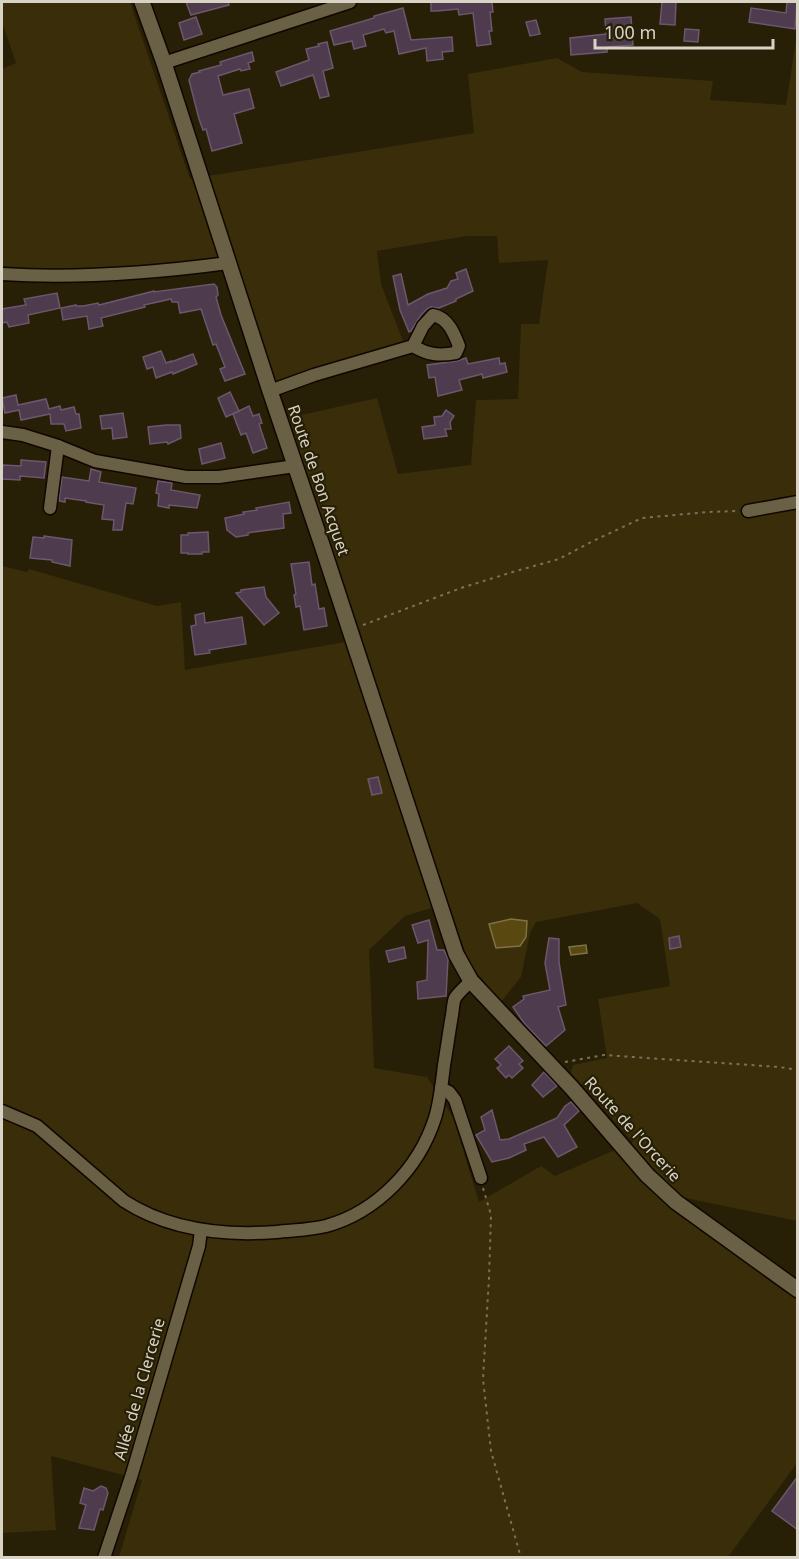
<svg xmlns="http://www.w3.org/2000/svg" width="799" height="1559" viewBox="0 0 799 1559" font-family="'Noto Sans',sans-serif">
  <rect width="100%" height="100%" fill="#271f06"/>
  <path fill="#392e09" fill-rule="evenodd" d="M2,2H130L190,179L474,133L468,74L557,58L582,72L713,81L710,100L786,105L797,34V1221L652,1191L797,1286V1463L728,1557H119L142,1480L51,1456L56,1530L2,1533V566L27,572L29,569L157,606L181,602L185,670L362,639L288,418L377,398L398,474L471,465L476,400L518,399L521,324H539L548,260L499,263L497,236H467L377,251L381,284L403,341L275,381L232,252L206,260L131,267L48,270L2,266V69L16,63L2,22ZM448,903L469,963L501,1002L521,977L530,933L536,922L637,903L660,919L670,986L598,999L607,1058L573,1065L571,1073L633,1142L555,1176L541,1166L479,1202L453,1117L427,1077L374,1068L369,950L405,916Z"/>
  <g fill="#594910" stroke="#7f7246" stroke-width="1.5">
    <polygon points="511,919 527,921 526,937 520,946 496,948 489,924"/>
    <polygon points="586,945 587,953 571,955 569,947"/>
  </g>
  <g fill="#4e3b4e" stroke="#6c576c" stroke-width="1.5">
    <polygon points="186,2 228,2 229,5 191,15"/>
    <polygon points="431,2 492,2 493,12 490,12 492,31 489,31 491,44 477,46 473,13 459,15 458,9 437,11 431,11"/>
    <polygon points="662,2 676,2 675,25 660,24"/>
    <polygon points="787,2 797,2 795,29 749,22 751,8 786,13"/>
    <polygon points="403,8 411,40 452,37 453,51 442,52 443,59 427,61 426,48 399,54 394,31 386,33 384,29 363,35 366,46 354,49 352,41 334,45 330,31 374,18 374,16"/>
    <polygon points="196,17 202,34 184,40 179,23"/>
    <polygon points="631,17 633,45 607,47 607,52 571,55 570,38 606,34 605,19"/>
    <polygon points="536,20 540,34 530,36 526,22"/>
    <polygon points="685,29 699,30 698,42 684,41"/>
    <polygon points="327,42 333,68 323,71 329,96 320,98 313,75 281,86 276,72 309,60 306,49 319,46 318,44"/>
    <polygon points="252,52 254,61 248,63 250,69 241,71 240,69 218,76 223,95 249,89 254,108 234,114 242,143 212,151 206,129 203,130 199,119 189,80 192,74 200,72 199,71 221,65 220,62"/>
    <polygon points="466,269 473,291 456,299 456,301 439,308 431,307 427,309 421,315 411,331 409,332 400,310 393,276 401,274 408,305 428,294 447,288 451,281 458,279 456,273"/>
    <polygon points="214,284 217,287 218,295 216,297 221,315 245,374 225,381 220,369 225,367 216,344 213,345 201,309 180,313 178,302 172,302 171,299 144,305 145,307 101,318 103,326 89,329 87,316 63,320 61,308 76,305 76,306 83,306 98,303 99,305 154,291 154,292"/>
    <polygon points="57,293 60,308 28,315 29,323 9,327 7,322 2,323 2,309 26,305 24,299"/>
    <polygon points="161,351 166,363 171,361 171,362 193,354 197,364 173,374 172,372 156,378 153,367 147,369 143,357"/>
    <polygon points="466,358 468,364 499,358 500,364 505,363 507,372 483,378 482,374 459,380 462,390 438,396 435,377 429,378 427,365 457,361"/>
    <polygon points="230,392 239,411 249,406 253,416 259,414 262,423 259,424 267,448 253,453 246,433 241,435 233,414 239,411 226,417 218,398"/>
    <polygon points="16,395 18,405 46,399 49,409 60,406 61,410 74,407 76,414 79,414 81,428 66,431 64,424 51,424 50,414 21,420 19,410 5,413 2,398"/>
    <polygon points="446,410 454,416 450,422 451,429 445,429 447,436 424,439 422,427 435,425 434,417 442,416"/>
    <polygon points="123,413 127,437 113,439 112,428 102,429 100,416"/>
    <polygon points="166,425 180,425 181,438 168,444 167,442 150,444 148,427"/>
    <polygon points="221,443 225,458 202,464 199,449"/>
    <polygon points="21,460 46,462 44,478 20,476 20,480 2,479 2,467 3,467 3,465 21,466"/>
    <polygon points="91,469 101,472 99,482 136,488 133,504 126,503 122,530 113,530 114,520 102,519 104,505 86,502 86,501 65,498 65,502 59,501 62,477 89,481"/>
    <polygon points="158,481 172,483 171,490 200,495 197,508 169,505 169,508 158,506 159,494 156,493"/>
    <polygon points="289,502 291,513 283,514 284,528 253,532 248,533 248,535 236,537 227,530 225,518 244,514 243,512 257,510 256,508"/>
    <polygon points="208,532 209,552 202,552 202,554 188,554 188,553 181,553 181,535 188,535 188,533"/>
    <polygon points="44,536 72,540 70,566 52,562 52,560 30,558 33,537 44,538"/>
    <polygon points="309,562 312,585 315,584 319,609 324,608 327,626 304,630 300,606 296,607 294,595 296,594 291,564"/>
    <polygon points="264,587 266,597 279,613 264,625 236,593 241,592 241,590"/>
    <polygon points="204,613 205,623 242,617 246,644 209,650 210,653 195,655 191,626 196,625 195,615"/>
    <polygon points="378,777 382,793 372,795 368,779"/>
    <polygon points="429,920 437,950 444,950 448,959 446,996 418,999 417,982 427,980 428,940 418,943 412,925"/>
    <polygon points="679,936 681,947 670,949 669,938"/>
    <polygon points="549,938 559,939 559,962 566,1005 558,1007 565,1030 546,1046 524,1023 513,1007 524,999 523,996 550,990 545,963"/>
    <polygon points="404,947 406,958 389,962 386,951"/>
    <polygon points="509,1046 523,1061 519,1064 523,1068 512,1078 509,1075 506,1078 497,1068 501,1065 495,1059"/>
    <polygon points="544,1072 557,1086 543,1097 532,1085"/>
    <polygon points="571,1102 579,1111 564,1125 577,1147 558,1157 544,1137 524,1144 526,1150 509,1158 492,1162 476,1135 485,1130 481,1117 492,1110 500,1140 509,1139 557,1118 565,1106"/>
    <polygon points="798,1476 798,1530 772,1511"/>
    <polygon points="101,1486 106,1488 108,1493 103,1510 100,1509 94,1530 79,1528 86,1505 80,1503 84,1488 93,1491"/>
  </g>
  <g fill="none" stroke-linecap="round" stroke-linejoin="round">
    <g stroke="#100800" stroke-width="15">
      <g id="minor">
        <polyline points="164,63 350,2"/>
        <path d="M2,274C78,279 153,273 228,263"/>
        <path d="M270,391L314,375L413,346C428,355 439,356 456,353L459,346C454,333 448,318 433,315L423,326L413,346"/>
        <polyline points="2,432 23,435 58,446 95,461 186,477 219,477 295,466"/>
        <polyline points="50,508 58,446"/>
        <polyline points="748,511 798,502"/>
        <polyline points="441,1088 449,1092 455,1100 481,1178"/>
        <path d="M2,1111L37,1126L124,1201C169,1230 224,1236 276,1232C293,1230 310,1230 326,1226C377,1212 419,1168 435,1118C440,1102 442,1082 444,1065C447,1048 449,1032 452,1015C453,1010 453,1002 455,998C459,992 466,986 471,981"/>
        <polyline points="104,1558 132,1474 199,1246 201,1230"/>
      </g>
    </g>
    <g stroke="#100800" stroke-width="18">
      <polyline id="tertiary" points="142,2 164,63 270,391 323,548 456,954 471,981 572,1088 647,1175 676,1202 798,1290"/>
    </g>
    <g stroke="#78715e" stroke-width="2" stroke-dasharray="3 4.5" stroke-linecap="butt">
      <polyline points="363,625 461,588 516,571 559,559 591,542 642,518 708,512 736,511"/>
      <polyline points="565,1062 604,1055 779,1067 798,1070"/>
      <polyline points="483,1188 491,1215 489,1278 483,1379 491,1451 521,1558"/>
    </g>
    <use href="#minor" stroke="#696046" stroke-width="12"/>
    <use href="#tertiary" stroke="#696046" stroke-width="15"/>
  </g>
  <g text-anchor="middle" stroke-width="4.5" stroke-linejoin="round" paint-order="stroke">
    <g font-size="16" fill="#d8d3c5" stroke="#271f06">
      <text transform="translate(319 480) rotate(71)" y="6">Route de Bon Acquet</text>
      <text transform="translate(633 1129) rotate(48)" y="6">Route de l'Orcerie</text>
      <text transform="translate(139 1389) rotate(-74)" y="6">Allée de la Clercerie</text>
    </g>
  </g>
  <rect width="799" height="1559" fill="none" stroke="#d8d3c5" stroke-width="6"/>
  <path d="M595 39v9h178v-9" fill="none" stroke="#d8d3c5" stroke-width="3"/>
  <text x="604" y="39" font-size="18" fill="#d8d3c5" stroke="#271f06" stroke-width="4.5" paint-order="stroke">100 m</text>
</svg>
